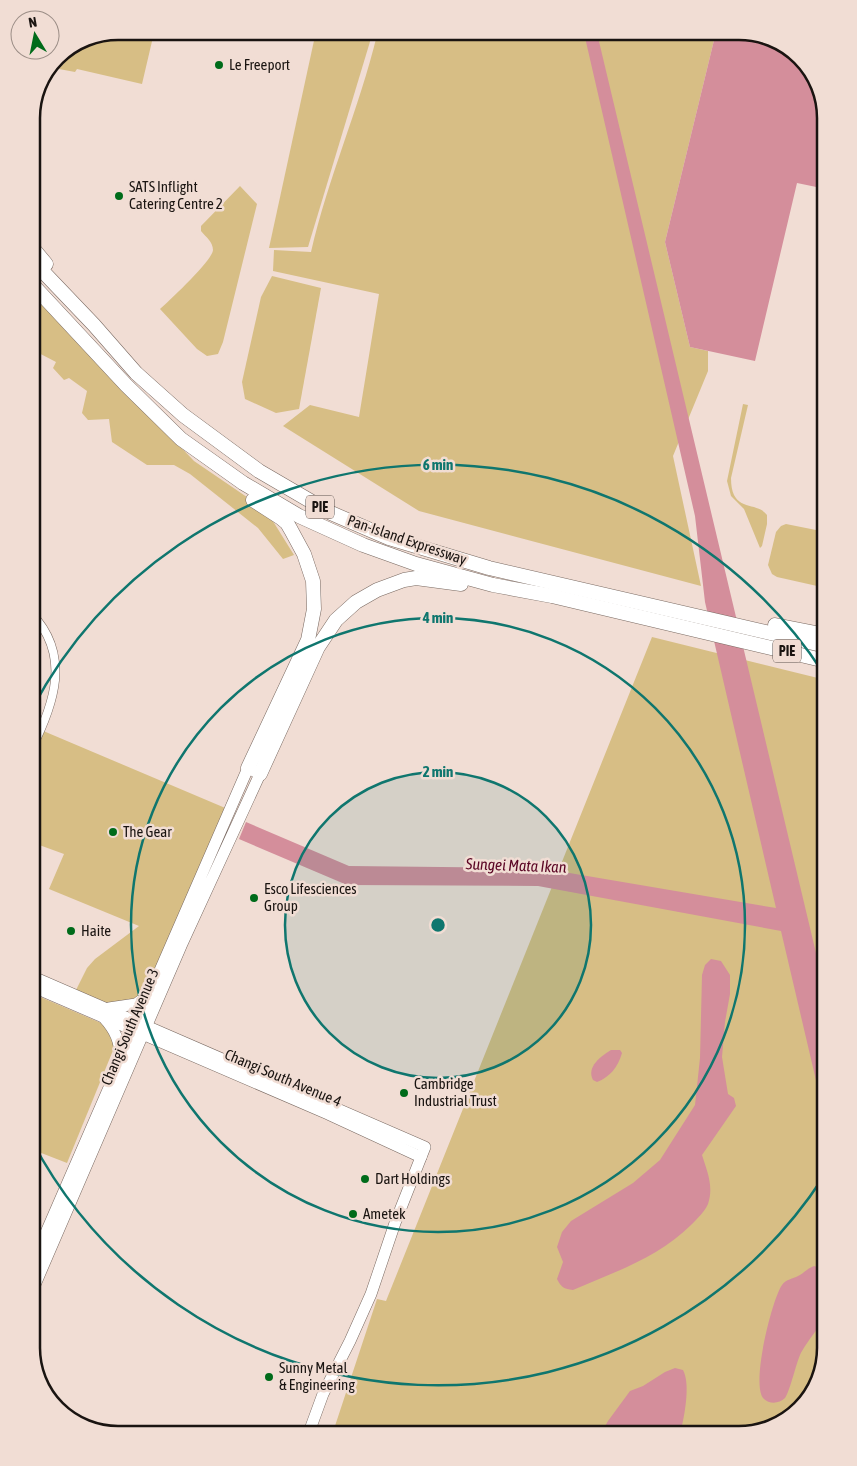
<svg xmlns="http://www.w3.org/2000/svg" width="857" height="1466" viewBox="0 0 857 1466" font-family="'Asap Condensed',sans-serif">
  <rect width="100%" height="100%" fill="#f1ddd4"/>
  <g fill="#d7be85">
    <path d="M716,32L665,242L690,347L708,351V371L673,456L701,586L419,511L283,426L310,405L359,417L379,294L273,271L274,250L311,252C328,178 359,109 377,35Z"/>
    <polygon points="372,35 308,247 269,248 315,36"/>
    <polygon points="153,37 142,84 77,69 75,72 59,69 85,38"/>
    <path d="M240,186L257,204L223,342L218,354L207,356L197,349L160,309C170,300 212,261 213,250C213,242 206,237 201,231V226Z"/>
    <polygon points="272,276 321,288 299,409 276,413 245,399 242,382 261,297"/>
    <polygon points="31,290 194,461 266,510 294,555 283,559 258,528 190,474 174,465 147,465 112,442 109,419 88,420 82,413 87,391 69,378 64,380 53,368 56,362 31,349"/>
    <path d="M743,404L748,405L731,478C731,514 756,500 767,515V524L762,546L760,548L744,509L731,496L727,481Z"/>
    <polygon points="786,524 826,532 826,588 777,577 772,574 768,565 776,532 781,526"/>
    <polygon points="652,637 826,680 826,1349 811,1396 777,1426 739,1435 332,1435 377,1299 386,1301"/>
    <polygon points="41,730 230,810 144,999 107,1008 76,990 87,968 95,959 139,926 49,889 64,854 31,842 31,732 39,735"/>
    <polygon points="31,993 108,1026 114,1048 67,1163 31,1149"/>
  </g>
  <g fill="#d48e9b">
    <polygon points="745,31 788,46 817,80 826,118 826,189 797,183 755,361 690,347 665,242 716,32"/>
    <polygon points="584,33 597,33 826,995 826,1123 781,931 538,886 347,885 239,839 246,822 349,866 540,868 776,908 705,602 695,516"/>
    <path d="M711,959L721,961L730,975V994L725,1022L722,1057L728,1094L734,1098L736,1106L702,1155C707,1171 714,1186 708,1204C705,1211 697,1219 691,1225C659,1257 615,1272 573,1290C564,1289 561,1287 557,1279L563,1262L557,1247L562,1232L571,1221L633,1183L660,1160L695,1105L700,1058L702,975L705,965Z"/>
    <path d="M611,1050H620L622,1053C618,1067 610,1077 597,1082L593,1080C586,1067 601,1056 611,1050Z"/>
    <path d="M814,1266L826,1270C826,1282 828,1300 826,1312C823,1324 806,1342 800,1355C796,1364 790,1391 785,1398C779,1404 769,1404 764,1399C750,1387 772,1299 782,1285C786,1279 793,1279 798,1276C804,1273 808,1268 814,1266Z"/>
    <path d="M675,1368L683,1370C691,1385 684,1418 680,1435H600L608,1421L630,1391L643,1386L665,1372Z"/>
  </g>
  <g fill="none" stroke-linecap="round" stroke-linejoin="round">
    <g stroke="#796961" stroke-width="9">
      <path id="street" d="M31,750C54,705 72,655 31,613"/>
    </g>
    <g stroke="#796961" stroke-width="12">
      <g id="secondary">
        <polyline points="31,976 425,1147 395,1223 371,1294 350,1341 323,1394 308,1435"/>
        <polyline points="31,986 328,1114 421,1157"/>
        <polyline points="109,1008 136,1004 147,996"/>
        <path d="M104,1018C115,1030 120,1041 120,1057"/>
        <polyline points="31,1294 181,946 260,774 248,768 31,1267"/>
      </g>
    </g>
    <g stroke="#796961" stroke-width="15">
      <g id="highway">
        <polyline points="31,246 46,264"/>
        <polyline points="31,259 94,325 136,373 183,415 259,471 331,513 389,538 489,568 826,646"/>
        <polyline points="31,283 126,385 181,439 243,483 299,516 363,545 416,564 493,585 552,596 826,661"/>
        <polyline points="775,625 826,635"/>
        <polyline points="248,768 308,640 314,609 313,581 304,554 291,530 287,523 281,518 253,500"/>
        <polyline points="260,774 318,647 336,620 356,602 377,590 404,580 416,578 461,584"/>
      </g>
    </g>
    <use href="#street" stroke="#fff" stroke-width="8"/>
    <use href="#secondary" stroke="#fff" stroke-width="11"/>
    <use href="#highway" stroke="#fff" stroke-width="14"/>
  </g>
  <circle cx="438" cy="925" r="153" fill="#0f766e" fill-opacity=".12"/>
  <g fill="none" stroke="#0f766e" stroke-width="2.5">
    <circle cx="438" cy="925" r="153"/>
    <circle cx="438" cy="925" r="307"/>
    <path d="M824 1176A460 460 0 0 1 32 1141M32 709A460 460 0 0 1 824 674"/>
  </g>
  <g fill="#006b1a" stroke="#f1ddd4" stroke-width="2">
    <circle cx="219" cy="65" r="5"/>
    <circle cx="119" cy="196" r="5"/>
    <circle cx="113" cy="832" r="5"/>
    <circle cx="254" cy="898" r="5"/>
    <circle cx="71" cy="931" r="5"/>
    <circle cx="404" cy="1093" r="5"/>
    <circle cx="365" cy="1179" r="5"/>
    <circle cx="353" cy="1214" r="5"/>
    <circle cx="269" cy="1377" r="5"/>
  </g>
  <g text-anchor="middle" stroke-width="5" stroke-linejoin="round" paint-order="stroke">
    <g fill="#f1ddd4" stroke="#5a504c" stroke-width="1">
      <rect x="306" y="495.5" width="28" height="23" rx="4"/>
      <rect x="773" y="639.5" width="28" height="23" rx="4"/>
    </g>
    <g font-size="14" font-weight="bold" fill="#1a1411">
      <text x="320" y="512">PIE</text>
      <text x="787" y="656">PIE</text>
    </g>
    <g font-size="15" fill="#1a1411" stroke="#f1ddd4" text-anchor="start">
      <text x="229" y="70">Le Freeport</text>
      <text x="129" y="192">SATS Inflight<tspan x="129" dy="17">Catering Centre 2</tspan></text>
      <text x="123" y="837">The Gear</text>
      <text x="264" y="894">Esco Lifesciences<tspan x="264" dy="17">Group</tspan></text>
      <text x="81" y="936">Haite</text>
      <text x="414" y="1089">Cambridge<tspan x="414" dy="17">Industrial Trust</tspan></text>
      <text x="375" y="1184">Dart Holdings</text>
      <text x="363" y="1219">Ametek</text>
      <text x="279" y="1373">Sunny Metal<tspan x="279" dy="17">&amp; Engineering</tspan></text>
    </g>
    <g font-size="15" fill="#1a1411" stroke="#f1ddd4">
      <text transform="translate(407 540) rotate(19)" y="5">Pan-Island Expressway</text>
      <text transform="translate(130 1027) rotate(-67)" y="5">Changi South Avenue 3</text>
      <text transform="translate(283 1078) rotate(23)" y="5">Changi South Avenue 4</text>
    </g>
    <g font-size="16" font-style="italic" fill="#5b0524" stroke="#f1ddd4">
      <text transform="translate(516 865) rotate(2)" y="6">Sungei Mata Ikan</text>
    </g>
  </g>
  <path d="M0 0H857V1466H0ZM118 40H739A78 78 0 0 1 817 118V1348A78 78 0 0 1 739 1426H118A78 78 0 0 1 40 1348V118A78 78 0 0 1 118 40Z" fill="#f1ddd4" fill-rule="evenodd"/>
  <path fill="none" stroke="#1a1411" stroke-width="2.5" d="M118 40H739A78 78 0 0 1 817 118V1348A78 78 0 0 1 739 1426H118A78 78 0 0 1 40 1348V118A78 78 0 0 1 118 40Z"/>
  <circle cx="438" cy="925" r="8" fill="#0f766e" stroke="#f1ddd4" stroke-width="2.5"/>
  <g font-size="15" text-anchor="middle" font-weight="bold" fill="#0f766e" stroke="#f1ddd4" stroke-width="5" stroke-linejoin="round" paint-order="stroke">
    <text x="438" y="470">6 min</text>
    <text x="438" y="623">4 min</text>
    <text x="438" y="777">2 min</text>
  </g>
  <g transform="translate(35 35) rotate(350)"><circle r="24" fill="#f1ddd4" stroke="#9b8d86"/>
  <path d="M0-4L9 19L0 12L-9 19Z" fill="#006b1a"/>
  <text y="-8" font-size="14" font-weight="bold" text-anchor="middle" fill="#1a1411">N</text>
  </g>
</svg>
